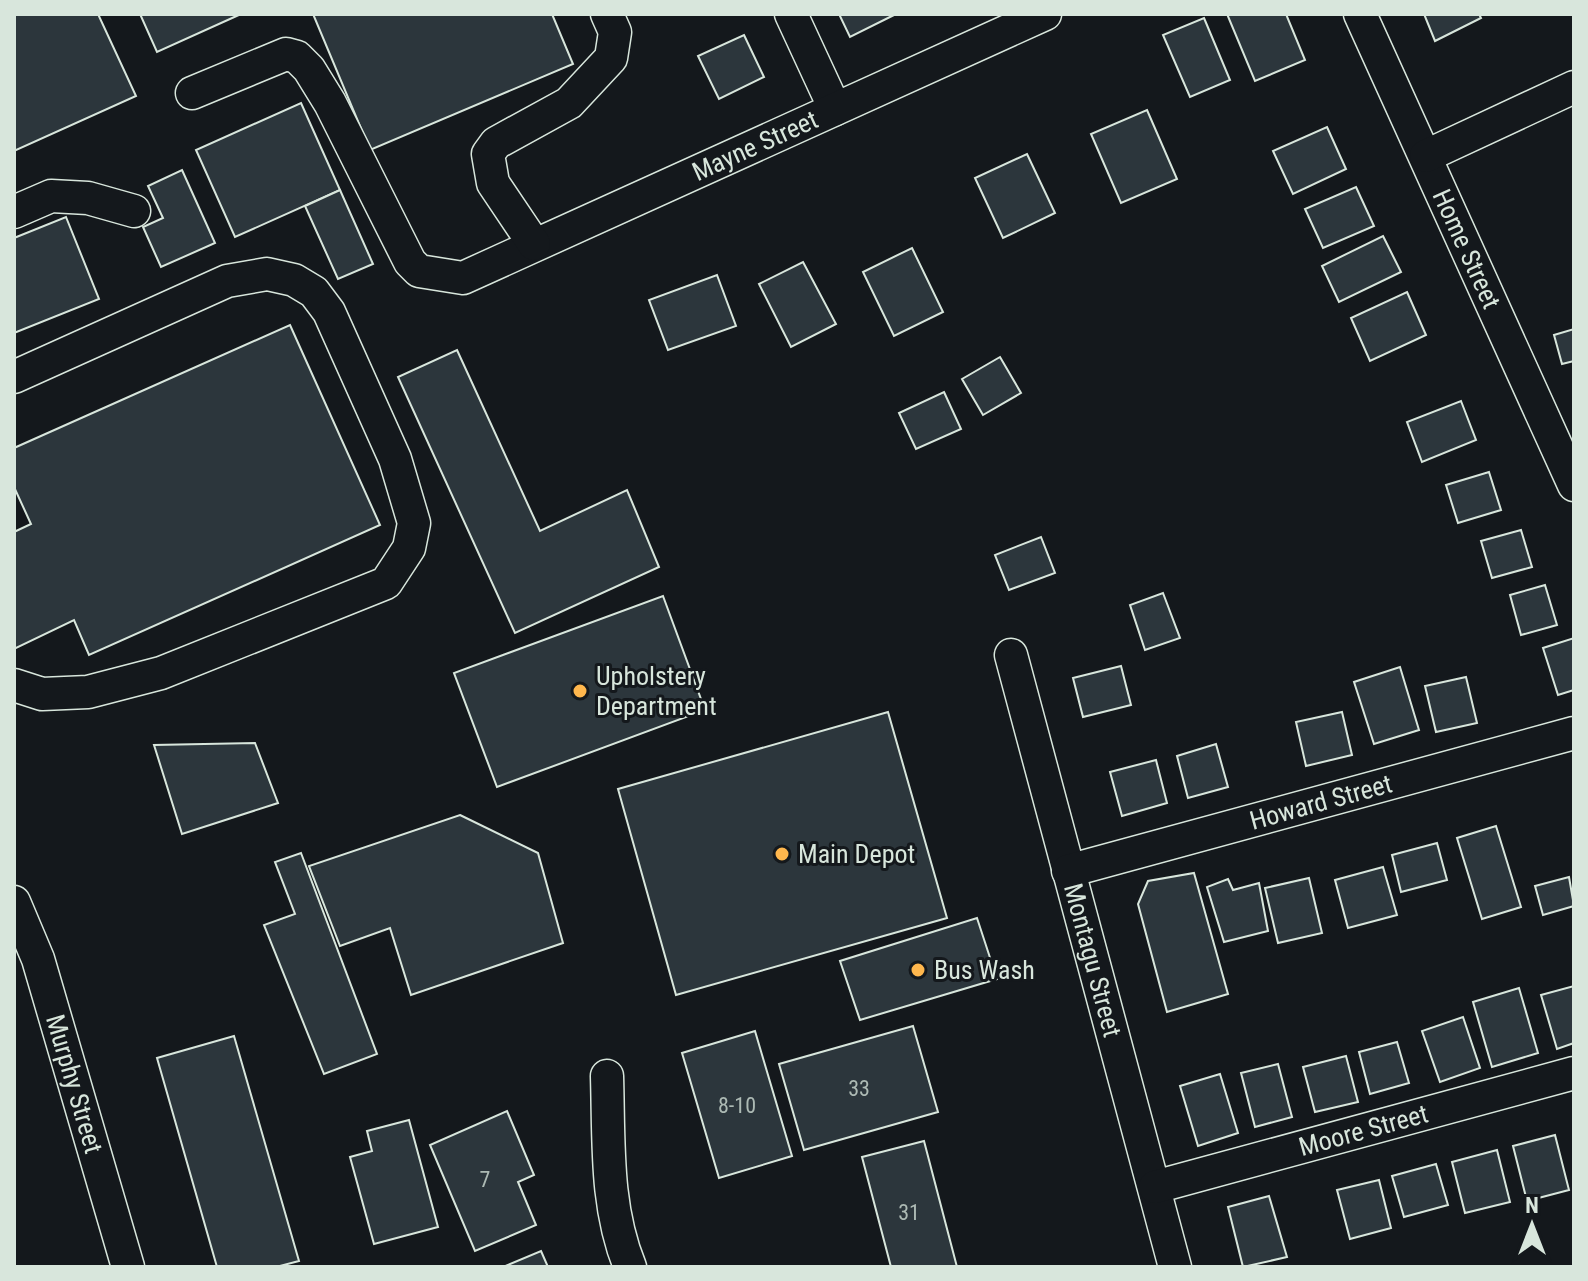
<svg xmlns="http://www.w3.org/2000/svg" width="1588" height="1281" viewBox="0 0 1588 1281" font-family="'Roboto Condensed',sans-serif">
  <rect width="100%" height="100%" fill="#14181c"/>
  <g fill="#2c363c" stroke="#d8e6dc" stroke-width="2">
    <polygon points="14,14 98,14 136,96 14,151"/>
    <polygon points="140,14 241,14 157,52"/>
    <polygon points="313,14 552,14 573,64 370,150"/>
    <polygon points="839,14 896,14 850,37"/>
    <polygon points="1227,14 1286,14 1305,60 1255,81"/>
    <polygon points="1424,14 1479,14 1481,18 1435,41"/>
    <polygon points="1204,18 1230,80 1190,97 1163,35"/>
    <polygon points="744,35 764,77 719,99 698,56"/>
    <polygon points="301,103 340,190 235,237 196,150"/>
    <polygon points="1147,110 1177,179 1121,203 1091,134"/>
    <polygon points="1327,127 1346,169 1293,194 1273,151"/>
    <polygon points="1027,154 1055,213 1003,238 975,178"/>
    <polygon points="182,170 215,243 161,267 143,227 163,218 148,186"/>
    <polygon points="1356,187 1374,226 1323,248 1305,209"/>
    <polygon points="340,190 373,264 338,279 305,206"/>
    <polygon points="66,217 99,299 14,333 14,238"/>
    <polygon points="1383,236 1401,272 1339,302 1322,266"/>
    <polygon points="912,248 943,312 894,336 863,272"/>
    <polygon points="803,262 836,324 791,347 759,284"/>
    <polygon points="717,275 736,326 668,350 649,300"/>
    <polygon points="1407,292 1426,335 1370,361 1351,318"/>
    <polygon points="290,325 380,525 89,655 74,620 14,649 14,532 31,524 14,487 14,448"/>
    <polygon points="1574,329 1574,361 1562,364 1554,335"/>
    <polygon points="457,350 540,531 627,490 659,567 515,633 398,377"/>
    <polygon points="1000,357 1021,393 983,415 962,379"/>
    <polygon points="944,392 961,429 916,449 899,413"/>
    <polygon points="1461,401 1476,440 1422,462 1407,422"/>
    <polygon points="1489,472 1501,510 1458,523 1446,485"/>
    <polygon points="1521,530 1532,567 1492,578 1481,541"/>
    <polygon points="1041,537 1055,573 1009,590 995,555"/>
    <polygon points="1545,585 1557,625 1521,635 1510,595"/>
    <polygon points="1163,593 1180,638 1145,650 1130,605"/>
    <polygon points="663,596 705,710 497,787 454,673"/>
    <polygon points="1574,638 1574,690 1558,695 1543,648"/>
    <polygon points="1121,666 1131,705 1083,717 1073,678"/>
    <polygon points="1400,667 1419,730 1374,744 1354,682"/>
    <polygon points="1466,677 1477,723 1436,732 1425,686"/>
    <polygon points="888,712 947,918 676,995 618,789"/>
    <polygon points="1342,712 1352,755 1306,766 1296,722"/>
    <polygon points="255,743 278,803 182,834 154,745"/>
    <polygon points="1216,744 1228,787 1188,798 1177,756"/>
    <polygon points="1156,760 1167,803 1122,816 1110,772"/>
    <polygon points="460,815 538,853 563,943 411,995 390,928 340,946 309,866"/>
    <polygon points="1496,826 1521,907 1482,919 1457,838"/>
    <polygon points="1437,843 1447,880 1401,892 1392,855"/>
    <polygon points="301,853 377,1054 324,1074 264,925 295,914 275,862"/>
    <polygon points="1383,867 1397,915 1348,928 1335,880"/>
    <polygon points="1194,873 1228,994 1167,1012 1138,904 1148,881"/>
    <polygon points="1569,877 1574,906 1543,915 1535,886"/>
    <polygon points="1309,878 1322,933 1278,943 1265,888"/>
    <polygon points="1228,879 1233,890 1259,883 1268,931 1224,942 1207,887"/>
    <polygon points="977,918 997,979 860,1020 840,961"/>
    <polygon points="1574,986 1574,1043 1557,1049 1541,995"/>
    <polygon points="1519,988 1538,1053 1492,1067 1473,1002"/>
    <polygon points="1463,1017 1480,1068 1440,1082 1422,1031"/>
    <polygon points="913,1026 938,1112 804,1150 779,1064"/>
    <polygon points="755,1031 792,1156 719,1178 682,1053"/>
    <polygon points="234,1036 299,1261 276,1267 217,1267 157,1058"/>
    <polygon points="1397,1042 1409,1083 1370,1094 1359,1052"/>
    <polygon points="1346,1056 1358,1102 1315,1112 1303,1067"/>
    <polygon points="1278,1064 1292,1117 1255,1127 1241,1073"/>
    <polygon points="1220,1074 1238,1133 1198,1146 1180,1086"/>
    <polygon points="507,1111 534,1175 518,1182 536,1225 475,1251 430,1145"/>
    <polygon points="409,1120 438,1227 374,1244 350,1157 372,1151 367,1131"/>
    <polygon points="1555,1135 1569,1190 1527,1201 1513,1146"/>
    <polygon points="924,1141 957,1267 891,1267 862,1157"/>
    <polygon points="1497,1150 1510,1202 1465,1213 1452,1162"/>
    <polygon points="1436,1164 1448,1205 1404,1217 1392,1176"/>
    <polygon points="1379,1180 1391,1228 1350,1239 1337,1190"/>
    <polygon points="1269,1196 1287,1257 1243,1267 1228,1207"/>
    <polygon points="541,1251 548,1267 503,1267"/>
  </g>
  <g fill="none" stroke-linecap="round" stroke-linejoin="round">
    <g stroke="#d8e6dc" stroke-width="35">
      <g id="minor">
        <polyline points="791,14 835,109"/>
        <path id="s1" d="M1360,14L1574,485"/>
        <path id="s2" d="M192,93L286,54L297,57L309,69L330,103L410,262L419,271L463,278L1045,14"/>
        <polyline points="1426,156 1574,87"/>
        <polyline points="14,212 51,196 88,198 134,211"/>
        <polyline points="534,244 493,183 488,154 496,143 569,103 611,58 615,32 607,14"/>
        <polyline points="14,377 227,281 267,274 294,280 314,292 329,312 395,459 414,523 409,548 386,583 161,673 88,692 42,694 14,685"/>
        <path id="s3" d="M1011,655L1175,1267"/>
        <path id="s4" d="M1068,871L1574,733"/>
        <path id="s5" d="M14,902L38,959L128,1267"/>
        <path d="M607,1076C609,1141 605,1206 630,1267"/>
        <path id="s6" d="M1155,1187L1574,1073"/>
      </g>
    </g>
    <use href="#minor" stroke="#14181c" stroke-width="32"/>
  </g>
  <g fill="#ffb74d" stroke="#14181c" stroke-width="3">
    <circle cx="580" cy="691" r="8"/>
    <circle cx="782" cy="854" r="8"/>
    <circle cx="918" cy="970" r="8"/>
  </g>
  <g text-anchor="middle" stroke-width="6" stroke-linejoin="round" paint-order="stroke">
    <g font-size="22" fill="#adbab4">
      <text x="859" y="1096">33</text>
      <text x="737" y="1113">8-10</text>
      <text x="485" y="1187">7</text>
      <text x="909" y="1220">31</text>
    </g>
    <g font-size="26" fill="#d8e6dc" stroke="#14181c">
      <text dy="9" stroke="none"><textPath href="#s2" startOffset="726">Mayne Street</textPath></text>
      <text dy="9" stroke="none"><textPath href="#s1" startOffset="258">Home Street</textPath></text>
      <text dy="9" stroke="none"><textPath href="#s4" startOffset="262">Howard Street</textPath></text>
      <text dy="9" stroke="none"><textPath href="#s3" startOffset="316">Montagu Street</textPath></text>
      <text dy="9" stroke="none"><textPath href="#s5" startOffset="192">Murphy Street</textPath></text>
      <text dy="9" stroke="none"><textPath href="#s6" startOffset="216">Moore Street</textPath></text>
    </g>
    <g font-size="26" fill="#d8e6dc" stroke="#14181c" text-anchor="start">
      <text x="596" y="685">Upholstery<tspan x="596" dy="30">Department</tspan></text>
      <text x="798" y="863">Main Depot</text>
      <text x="934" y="979">Bus Wash</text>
    </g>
  </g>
  <rect width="1588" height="1281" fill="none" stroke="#d8e6dc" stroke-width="32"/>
  <g transform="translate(1532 1225)" stroke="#14181c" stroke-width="6" paint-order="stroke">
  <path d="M0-6L14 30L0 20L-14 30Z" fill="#d8e6dc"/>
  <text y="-12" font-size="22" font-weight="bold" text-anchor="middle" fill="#d8e6dc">N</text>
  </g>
</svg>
